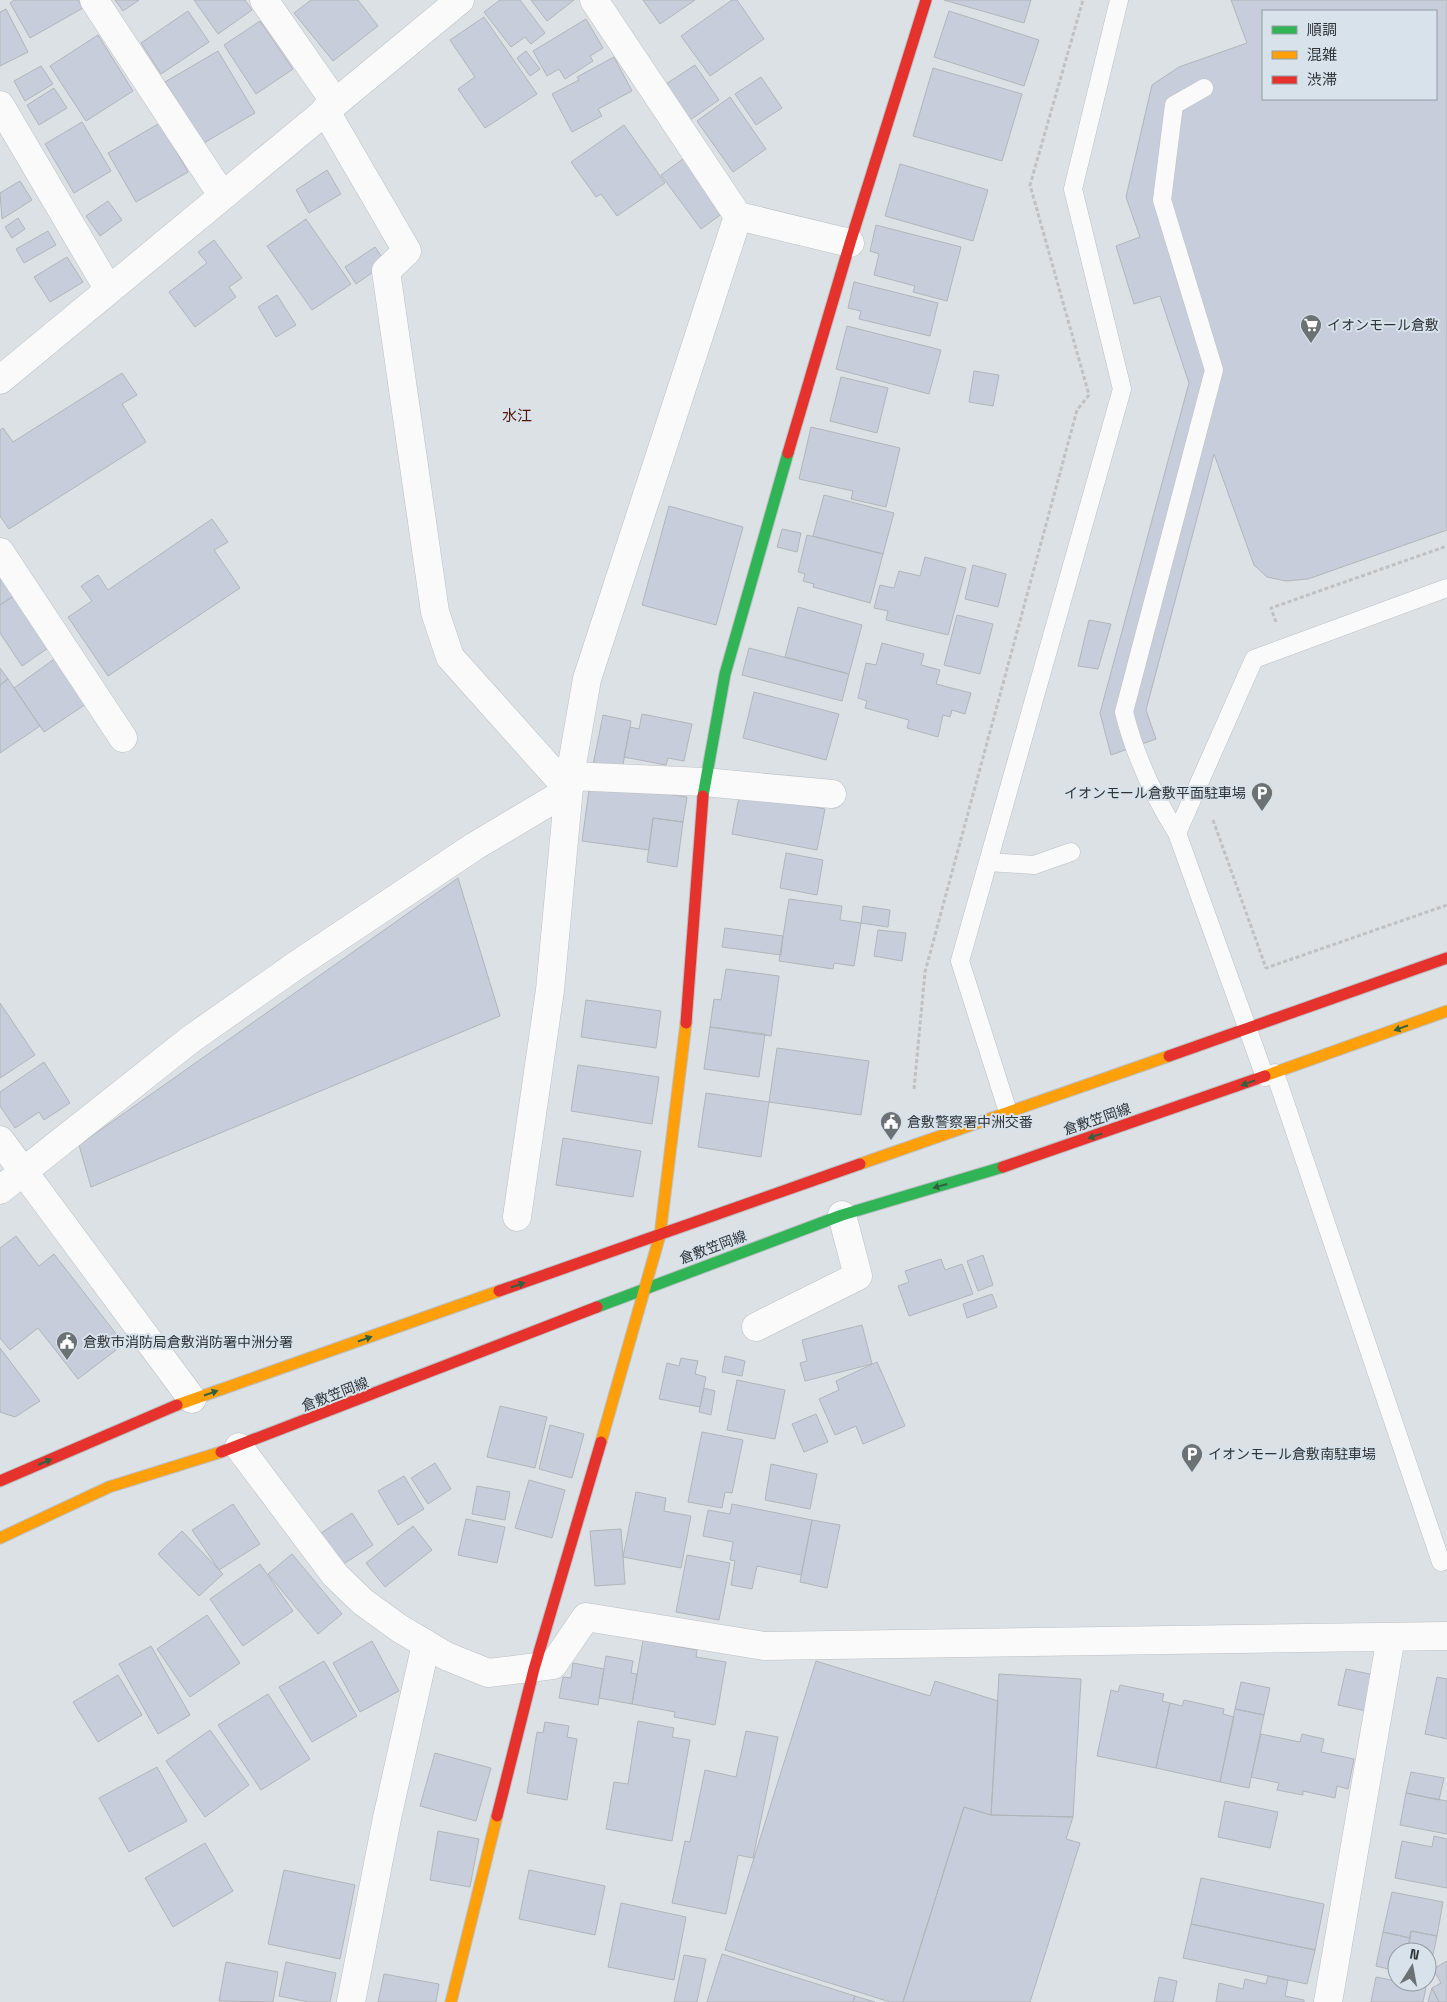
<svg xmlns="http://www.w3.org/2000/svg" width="1447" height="2002" font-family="'Space Grotesk','Noto Sans JP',sans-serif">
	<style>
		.building { fill: #c8cddb; stroke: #b2b5b9; fill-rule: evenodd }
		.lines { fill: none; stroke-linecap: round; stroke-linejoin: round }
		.lane-casing { stroke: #bbbfc3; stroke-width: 19 }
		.street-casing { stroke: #bbbfc3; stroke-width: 29 }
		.fast-casing { stroke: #bbbfc3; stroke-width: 13 }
		.slow-casing { stroke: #bbbfc3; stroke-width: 13 }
		.jam-casing { stroke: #bbbfc3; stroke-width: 13 }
		.path { stroke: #bfc1c2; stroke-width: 3; stroke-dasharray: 4 2.5; stroke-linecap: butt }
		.lane { stroke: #fafafb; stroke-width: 18 }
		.street { stroke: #fafafb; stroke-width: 28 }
		.fast { stroke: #30b455; stroke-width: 11 }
		.slow { stroke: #ff9f0a; stroke-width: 11 }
		.jam { stroke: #e5322d; stroke-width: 11 }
		.oneway { fill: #2f6142 }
		.labels { text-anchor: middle; stroke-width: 4; stroke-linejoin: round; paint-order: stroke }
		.poi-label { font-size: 14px; fill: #2f3437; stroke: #d7e2eb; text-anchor: start }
		.street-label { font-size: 14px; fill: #2f3437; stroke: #d7e2eb }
		.neighbourhood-label { font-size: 15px; fill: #581605; stroke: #d7e2eb }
	</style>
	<rect width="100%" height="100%" fill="#dce1e6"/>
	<path class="building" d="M14,0H78L83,8L30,38L10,3Z
		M115,0H139L123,11Z
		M194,0H245L252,10L218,34Z
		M311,0H358L378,26L333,61L294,13Z
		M500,0H520L545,33L531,44L525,37L511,47L484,12Z
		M531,0H574L547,21Z
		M643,0H695L660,24Z
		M732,0H737L764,39L710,76L681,36Z
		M944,0H1031L1024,23Z
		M1231,0H1447V530L1308,579L1286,581L1267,577L1254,565L1214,454L1146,710L1156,739L1111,755L1100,713L1189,383L1160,296L1134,304L1116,246L1140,237L1126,197L1152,85L1179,67L1247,43ZM1263,11H1436V99H1263Z
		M6,9L28,52L0,66V12Z
		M188,11L209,42L161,74L141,43Z
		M949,11L1039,40L1024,86L934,57Z
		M484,17L537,94L485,128L458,89L475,77L450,40Z
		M586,19L603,48L590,56L593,61L565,79L559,69L547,76L533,51Z
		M260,21L293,69L256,94L224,45Z
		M98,35L133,91L86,121L50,66Z
		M218,51L255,113L202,144L165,82Z
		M526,51L540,69L530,76L517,58Z
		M614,57L632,91L598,109L602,116L572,132L552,94L579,80L577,77Z
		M695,65L719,100L690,120L666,84Z
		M41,66L53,84L25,101L14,81Z
		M933,68L1022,94L1002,161L913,136Z
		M761,77L782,108L756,125L735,94Z
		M54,88L67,108L39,125L27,105Z
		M730,97L766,149L733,172L697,121Z
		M82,122L111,171L74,193L45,144Z
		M160,123L188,172L136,202L108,153Z
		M624,125L665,183L617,216L601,194L596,197L571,162Z
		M687,156L727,210L701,229L661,175Z
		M900,164L988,190L973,241L885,216Z
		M327,170L341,194L309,213L296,190Z
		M20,181L32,200L2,219L0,193Z
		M108,201L122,220L100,236L86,216Z
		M18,218L25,229L12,238L5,227Z
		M306,219L351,284L312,310L267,246Z
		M876,225L961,247L947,301L913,292L915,286L874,275L879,254L870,251Z
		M48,231L56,245L24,263L16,249Z
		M214,240L242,278L229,287L236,297L195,327L169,292L207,263L198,252Z
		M375,247L386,263L356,284L345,267Z
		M67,257L83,282L50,302L34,277Z
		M854,282L938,303L930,336L859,319L861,311L848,308Z
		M277,295L296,325L276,337L258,307Z
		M847,326L941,350L929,394L836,369Z
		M974,371L999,375L993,406L969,402Z
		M122,373L137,395L122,404L146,442L9,529L0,516V430L3,428L13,442Z
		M841,377L888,388L877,433L830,421Z
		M811,427L900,448L886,507L851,499L853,491L799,479Z
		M824,495L894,513L883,554L813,536Z
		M669,506L743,527L716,625L642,605Z
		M212,519L228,542L214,550L240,588L108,676L68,617L92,601L81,586L98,575L108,590Z
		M782,529L801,533L797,552L777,547Z
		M807,535L883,554L870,603L813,587L814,584L803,581L805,574L798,572Z
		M925,557L966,568L948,635L886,620L888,611L874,608L880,585L894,588L899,571L920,576Z
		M973,565L1006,574L998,607L965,599Z
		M0,573L15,595L0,605Z
		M15,595L51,646L22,666L0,633V605Z
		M798,607L862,625L849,674L785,657Z
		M957,615L993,624L980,674L944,665Z
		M1089,620L1111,624L1098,669L1078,666Z
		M882,643L924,654L921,665L940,670L936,684L971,693L965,714L952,710L950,717L943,715L938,737L907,728L909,720L865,708L867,701L858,698L866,663L876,665Z
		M749,648L849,674L842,701L742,675Z
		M57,657L89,702L44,732L14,688Z
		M0,668L8,679L0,685Z
		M8,679L40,726L0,753V685Z
		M754,692L839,714L826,760L743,738Z
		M642,714L692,724L684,761L668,758L666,765L624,757L630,727L639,729Z
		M603,715L631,721L622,770L593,765Z
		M590,783L687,797L683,822L653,818L649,850L582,841Z
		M740,792L825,809L817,850L732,834Z
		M653,818L683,822L677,867L647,862Z
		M786,853L823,860L817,895L780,888Z
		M458,878L500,1016L91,1187L79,1145Z
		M789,899L842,906L840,920L861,923L854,966L834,963L833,969L779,961Z
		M863,906L890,910L888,927L861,923Z
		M725,928L783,936L781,955L722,947Z
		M878,930L906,933L902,961L874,956Z
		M726,969L779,976L771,1036L710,1027L714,999L721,1000Z
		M586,1000L661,1011L656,1048L581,1037Z
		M0,1003L35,1055L0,1078Z
		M710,1027L765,1034L759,1077L704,1069Z
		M777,1048L869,1061L861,1115L769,1102Z
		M44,1062L70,1103L44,1120L39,1112L15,1128L0,1106V1092Z
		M578,1065L659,1077L652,1124L571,1111Z
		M706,1093L769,1102L761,1157L698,1147Z
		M563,1138L641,1151L633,1197L556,1185Z
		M16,1236L39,1266L54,1254L124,1344L78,1379L38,1328L10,1350L0,1338V1248Z
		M983,1255L993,1285L978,1291L967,1261Z
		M941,1259L945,1270L962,1264L973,1294L909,1316L898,1286L909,1282L905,1271Z
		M992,1294L997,1307L967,1318L963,1304Z
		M862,1325L872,1364L805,1381L800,1363L807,1361L802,1340Z
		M0,1348L40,1401L15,1417L0,1412Z
		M725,1356L745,1361L742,1376L722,1372Z
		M681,1358L698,1361L695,1374L706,1377L700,1407L659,1399L667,1363L679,1366Z
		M877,1362L905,1426L863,1444L856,1426L835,1435L819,1399L839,1390L836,1381Z
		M737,1380L785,1390L775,1439L727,1430Z
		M704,1388L715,1391L711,1415L699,1412Z
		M500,1406L547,1417L535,1468L487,1457Z
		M816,1414L828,1442L804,1452L792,1424Z
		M550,1425L584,1434L572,1478L539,1469Z
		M702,1432L743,1440L732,1493L725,1492L722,1508L688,1502Z
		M435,1463L451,1489L428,1504L411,1478Z
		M771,1464L817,1474L810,1509L765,1500Z
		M404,1476L424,1509L398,1525L378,1491Z
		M529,1480L565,1490L552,1538L515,1528Z
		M477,1486L510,1492L505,1520L472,1514Z
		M636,1492L666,1498L664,1511L691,1516L681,1568L623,1557Z
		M233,1504L260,1544L219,1570L192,1530Z
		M732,1504L812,1520L801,1575L757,1566L752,1589L731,1585L735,1561L730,1560L733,1542L703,1536L708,1510L730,1514Z
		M352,1513L373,1545L342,1565L321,1533Z
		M466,1519L505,1527L497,1563L458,1555Z
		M812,1520L840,1525L827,1588L800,1582Z
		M413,1526L432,1550L385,1587L366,1563Z
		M621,1529L625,1584L595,1586L590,1531Z
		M182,1531L223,1574L199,1596L158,1554Z
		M292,1554L342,1614L318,1634L268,1574Z
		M687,1555L730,1563L719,1620L676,1612Z
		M260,1564L293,1611L243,1646L210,1599Z
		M207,1615L240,1663L190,1697L157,1649Z
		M643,1640L697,1650L696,1657L726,1662L715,1725L674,1717L675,1712L632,1704Z
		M372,1641L399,1691L360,1712L333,1663Z
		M151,1646L190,1715L158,1734L119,1664Z
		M606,1656L633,1661L631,1673L637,1674L632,1704L599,1698Z
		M324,1661L357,1716L312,1742L279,1687Z
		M816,1661L930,1696L935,1681L998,1701L991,1815L964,1807L903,2002H890L725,1950Z
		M573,1663L604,1669L598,1705L559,1698L563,1677L571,1678Z
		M1346,1669L1379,1676L1371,1712L1338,1705Z
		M999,1674L1081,1679L1073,1817L991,1815Z
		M118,1675L142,1715L98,1742L73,1702Z
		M1437,1677L1447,1679V1739L1425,1734Z
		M1241,1682L1270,1688L1264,1715L1235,1709Z
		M1120,1685L1164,1694L1162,1701L1170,1703L1156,1768L1097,1756L1111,1690L1118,1692Z
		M268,1694L310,1759L261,1790L218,1725Z
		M1184,1700L1224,1709L1223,1714L1234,1717L1220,1782L1156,1768L1170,1703L1182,1706Z
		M1235,1709L1264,1715L1249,1788L1220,1782Z
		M638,1721L674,1728L672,1737L690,1740L672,1841L606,1829L614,1782L628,1784Z
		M545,1722L569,1726L567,1737L577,1739L567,1800L527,1793L537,1732L543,1733Z
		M210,1730L249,1785L205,1817L166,1761Z
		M746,1731L778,1737L753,1858L738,1855L726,1914L672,1903L685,1841L690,1842L705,1770L736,1777Z
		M1261,1734L1300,1742L1302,1734L1324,1739L1321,1752L1354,1759L1348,1789L1337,1786L1335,1798L1303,1791V1795L1277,1790L1279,1783L1251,1777Z
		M435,1753L491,1768L476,1821L420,1806Z
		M157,1767L187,1821L129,1852L99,1798Z
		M1411,1772L1444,1778L1439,1800L1406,1793Z
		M1406,1793L1447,1801V1834L1400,1825Z
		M1225,1801L1278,1812L1270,1848L1218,1837Z
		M964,1807L991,1815L1073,1817L1066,1839L1080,1843L1030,2002H903Z
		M438,1831L479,1839L470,1887L430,1880Z
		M1434,1836L1447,1839V1888L1395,1878L1402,1841L1432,1847Z
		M205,1843L233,1891L173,1927L145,1878Z
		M284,1870L355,1885L340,1959L268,1944Z
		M529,1870L605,1886L595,1935L519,1919Z
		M1201,1878L1324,1904L1315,1950L1191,1924Z
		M1392,1892L1443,1902L1437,1936L1411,1931L1410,1938L1383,1932Z
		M621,1903L686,1917L674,1980L608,1967Z
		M1191,1924L1315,1950L1307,1984L1183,1958Z
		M1411,1931L1437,1936L1426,1987L1403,1982H1427V1952H1407Z
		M1383,1932L1410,1938L1407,1952H1397V1971L1376,1966Z
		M722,1954L855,1996L853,2002H707Z
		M684,1955L706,1959L697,2002H674Z
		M1447,1961V2002H1439L1432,1988L1441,1983L1433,1969Z
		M226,1962L278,1972L273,2002L219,2001Z
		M286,1962L336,1973L330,2002H308L279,1996Z
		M384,1974L439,1984L436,2002H378Z
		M1268,1976L1288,1980L1285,1996L1304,2000V2002H1216L1219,1983L1243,1989L1245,1979L1266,1984Z
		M1159,1977L1177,1981L1173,2002H1154Z
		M1376,1977L1426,1987L1423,2002H1371Z
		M1432,1988L1439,2002H1428Z
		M855,1996L875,2002H853Z"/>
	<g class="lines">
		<g class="lane-casing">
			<path id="lane" d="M1177,833C1153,795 1135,756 1124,712L1214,370L1162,200L1174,105L1204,88
				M988,862L1034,865L1071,852
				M1275,1073L1441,1562
				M1265,1077L1177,833L1254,659L1447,588
				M1008,1112L960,961L1122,389L1073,189L1119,0"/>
		</g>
		<g class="street-casing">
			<path id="street" d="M94,0L222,195
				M264,0L335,102
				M594,0L738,216L850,243
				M0,105L109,290
				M0,380L460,0
				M0,552L123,738
				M570,776L704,782L832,794
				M0,1140L192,1399
				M0,1190L191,1039L298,964L475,846L569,790L450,657L435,612L386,271L407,251L325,110
				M517,1217L550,990L570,776L587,679L738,216
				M756,1327L858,1276L842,1215
				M239,1447L335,1575L363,1602L399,1628L446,1656L488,1673L553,1665L586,1617L764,1646L1447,1636
				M351,2002L387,1818L426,1644
				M1328,2002L1391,1637"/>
		</g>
		<g class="fast-casing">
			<path id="fast" d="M703,796L725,674L788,453
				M597,1307L842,1215L1003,1167"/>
		</g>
		<g class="slow-casing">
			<path id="slow" d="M1265,1076L1447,1011
				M860,1164L1169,1056
				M177,1405L499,1291
				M601,1442L660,1235L686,1023
				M0,1538L109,1487L221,1452
				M451,2002L497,1816"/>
		</g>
		<g class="jam-casing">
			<path id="jam" d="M788,453L850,243L926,0
				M686,1023L703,796
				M1169,1056L1447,958
				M1003,1167L1265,1076
				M499,1291L860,1164
				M221,1452L597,1307
				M0,1481L177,1405
				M497,1816L534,1669L601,1442"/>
		</g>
		<path class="path" d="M1276,622L1271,608L1447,546
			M1213,820L1266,968L1447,905
			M914,1089L925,972L1077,410L1089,395L1030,185L1083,0"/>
		<use href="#lane" class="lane"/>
		<use href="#street" class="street"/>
		<use href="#fast" class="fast"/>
		<use href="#slow" class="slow"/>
		<use href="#jam" class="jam"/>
	</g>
	<defs><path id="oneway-solid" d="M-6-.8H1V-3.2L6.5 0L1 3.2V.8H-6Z" transform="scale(1.25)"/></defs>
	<g class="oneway">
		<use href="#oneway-solid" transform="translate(1401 1028) rotate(160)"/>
		<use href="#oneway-solid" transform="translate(1248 1083) rotate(160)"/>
		<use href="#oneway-solid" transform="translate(1095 1136) rotate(161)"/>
		<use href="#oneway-solid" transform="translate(940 1186) rotate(164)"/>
		<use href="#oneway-solid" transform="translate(518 1285) rotate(-19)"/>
		<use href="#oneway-solid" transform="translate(365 1339) rotate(-19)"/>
		<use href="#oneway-solid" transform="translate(211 1393) rotate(-19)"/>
		<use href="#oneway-solid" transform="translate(45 1462) rotate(-23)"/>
	</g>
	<defs>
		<g id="supermarket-pin" transform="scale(1.125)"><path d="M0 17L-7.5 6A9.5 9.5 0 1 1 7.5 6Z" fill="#6c7174" stroke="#d7e2eb"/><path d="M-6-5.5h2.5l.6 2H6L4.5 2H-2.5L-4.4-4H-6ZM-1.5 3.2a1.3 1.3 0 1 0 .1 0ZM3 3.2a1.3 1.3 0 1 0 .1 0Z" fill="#fff"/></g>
		<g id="parking-pin" transform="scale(1.125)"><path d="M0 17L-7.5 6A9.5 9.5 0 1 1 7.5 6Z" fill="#6c7174" stroke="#d7e2eb"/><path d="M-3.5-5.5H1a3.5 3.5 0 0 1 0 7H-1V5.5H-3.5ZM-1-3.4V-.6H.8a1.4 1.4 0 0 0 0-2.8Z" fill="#fff"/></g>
		<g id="civic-pin" transform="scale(1.125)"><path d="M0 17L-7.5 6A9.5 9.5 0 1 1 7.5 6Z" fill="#6c7174" stroke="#d7e2eb"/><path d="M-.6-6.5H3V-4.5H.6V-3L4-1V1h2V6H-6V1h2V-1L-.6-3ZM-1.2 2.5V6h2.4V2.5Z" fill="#fff"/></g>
	</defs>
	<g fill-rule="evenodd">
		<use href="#supermarket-pin" x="1311" y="325"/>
		<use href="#parking-pin" x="1262" y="793"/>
		<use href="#civic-pin" x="891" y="1122"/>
		<use href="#civic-pin" x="67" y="1342"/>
		<use href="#parking-pin" x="1192" y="1454"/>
	</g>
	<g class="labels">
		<g class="poi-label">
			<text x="1327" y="330">イオンモール倉敷</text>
			<text x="1246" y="798" text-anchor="end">イオンモール倉敷平面駐車場</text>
			<text x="907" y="1127">倉敷警察署中洲交番</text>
			<text x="83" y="1347">倉敷市消防局倉敷消防署中洲分署</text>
			<text x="1208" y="1459">イオンモール倉敷南駐車場</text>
		</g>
		<g class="street-label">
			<text transform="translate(1097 1119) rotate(-19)" y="5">倉敷笠岡線</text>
			<text transform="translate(713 1247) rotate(-20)" y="5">倉敷笠岡線</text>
			<text transform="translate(335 1394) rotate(-21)" y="5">倉敷笠岡線</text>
		</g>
		<g class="neighbourhood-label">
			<text x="517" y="421">水江</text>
		</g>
	</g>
	<rect x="1262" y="10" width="175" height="90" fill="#d7e2eb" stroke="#949ca3"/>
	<rect x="1272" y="26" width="25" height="8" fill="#30b455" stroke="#949ca3"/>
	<text x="1307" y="35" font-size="15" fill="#2f3437">順調</text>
	<rect x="1272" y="51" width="25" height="8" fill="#ff9f0a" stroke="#949ca3"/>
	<text x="1307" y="60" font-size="15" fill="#2f3437">混雑</text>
	<rect x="1272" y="76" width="25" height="8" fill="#e5322d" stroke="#949ca3"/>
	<text x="1307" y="85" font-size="15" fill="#2f3437">渋滞</text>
	<g transform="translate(1412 1967) rotate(11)"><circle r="24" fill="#d7e2eb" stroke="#949ca3"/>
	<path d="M0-4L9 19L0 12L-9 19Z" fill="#6c7174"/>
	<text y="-8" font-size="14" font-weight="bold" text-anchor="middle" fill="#2f3437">N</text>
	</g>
</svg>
